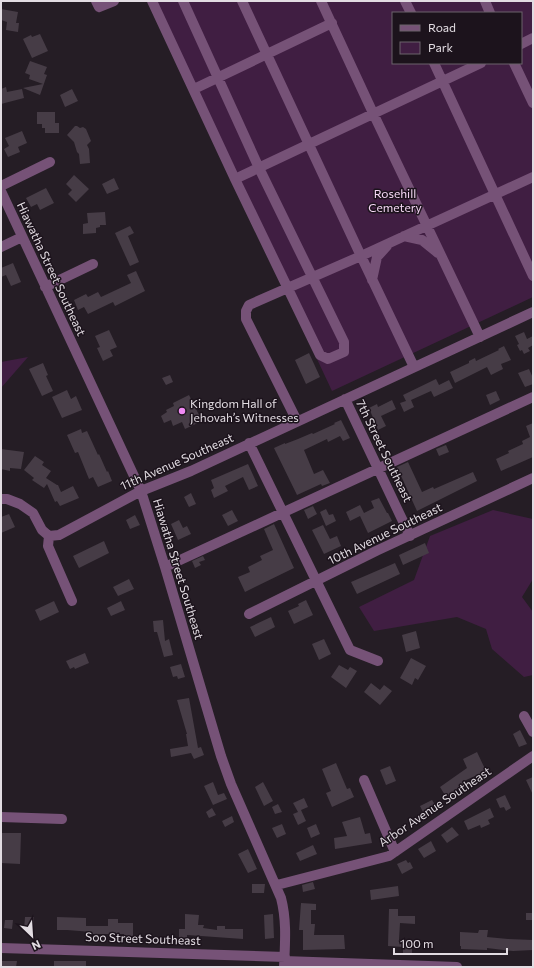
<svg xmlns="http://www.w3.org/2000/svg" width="534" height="968" font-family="Commissioner,sans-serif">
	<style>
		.green { fill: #401e42; fill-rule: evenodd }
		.building { fill: #463c46 }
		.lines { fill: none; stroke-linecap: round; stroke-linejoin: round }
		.minor { stroke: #765277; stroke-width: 10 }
		.poi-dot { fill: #f18af4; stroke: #1c131c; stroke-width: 1.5 }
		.labels { text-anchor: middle; stroke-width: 3; stroke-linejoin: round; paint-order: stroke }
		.park-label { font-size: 12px; fill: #f6d8f6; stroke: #1c131c }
		.street-label { font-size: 12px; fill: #e2dce2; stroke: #1c131c }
		.poi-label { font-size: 12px; fill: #e2dce2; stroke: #1c131c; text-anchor: start }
	</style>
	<rect width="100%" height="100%" fill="#251d25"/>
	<path class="green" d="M149,1H533V297L332,391ZM393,13H521V63H393Z
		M28,357L1,388V362Z
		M493,510L533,519V579L522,597L533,612V675L524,677L492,649L486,629L457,617L374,631L359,607L414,580L430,536Z"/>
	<path class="building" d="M1,9L18,12L16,23H19L18,32L6,30L7,22L1,20Z
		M40,34L48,51L32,58L23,39L31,35L32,37Z
		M30,61L47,67L44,74L47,75L40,95L23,88L43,84L29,79L30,75L25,73Z
		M6,87L7,92L22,89L24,98L1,104V89Z
		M72,89L78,101L65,107L60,95Z
		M37,112H55V123H59V133H45V128H42V124H37Z
		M75,126H77L80,128L83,127L86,129L91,141L87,145L89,149L90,163L80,164L79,154L77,152L74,142L67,135Z
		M22,131L27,143L18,147L20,152L8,157L4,149L9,146L5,138Z
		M74,175L89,189L76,202L68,194L72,190L66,184Z
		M114,178L119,189L107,194L102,184Z
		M46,188L54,203L40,210L37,204L31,207L26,198Z
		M105,212L106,225H100V227L96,228V233L83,234V224L88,223L87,213Z
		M130,226L134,233L128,236L139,262L130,266L115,233Z
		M13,263L21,282L11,286L6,275L1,277V268Z
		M136,271L145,291L115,306L113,302L88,314L84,307L78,310L74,300L86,294L88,297L98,292L101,297L131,283L127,275Z
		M109,330L117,347L110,350L113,356L103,361L97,348L100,347L95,336Z
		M524,332L527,339L533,336V345L528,348L530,351L524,354L522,350L520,351L517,345L519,344L515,336Z
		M504,346L511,360L501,364L503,369L491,375L487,367L455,383L450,372L469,363V361L475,358L476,361L499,350L498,349Z
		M309,353L320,377L306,384L295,360Z
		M43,363L48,375L46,376L53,391L42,396L29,369Z
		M529,369L533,378V384L525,387L518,373Z
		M170,375L173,382L166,385L162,378Z
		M436,379L439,385L449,380L453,388L434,397L431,391L411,400L414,407L404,412L400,403L406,401L403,395Z
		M67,390L71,399L76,396L82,410L62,418L52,397Z
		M496,391L500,400L490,405L486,395Z
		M189,395L202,421L185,429L182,422L173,426L171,420L164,423L161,416L167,412L166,410L174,406L173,403Z
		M392,400L396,409L381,416L386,426L378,430L369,408L377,404L378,407Z
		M341,420L350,438L343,441L340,436L328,442L327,439L304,450L314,474L323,470L330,483L322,486L321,484L297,495L274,448L285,443V444L298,439L312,433L313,434L335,424L334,423Z
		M533,423V457L501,471L496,459L509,453L508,451L523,444L522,441L530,437L526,426Z
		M81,429L82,433L87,431L98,455L99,454L107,472L108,471L112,481L98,487L93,477L89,479L78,452L75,453L67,435Z
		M446,445L449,452L439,456L436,449Z
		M1,449L24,452L21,469L10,468V471L1,469Z
		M35,456L44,462L42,465L51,471L46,478L57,485H58L61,492L73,486L79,498L60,506L57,501L55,502L47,484L44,488L32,480L34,478L24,470Z
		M408,462L422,492L433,487L434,489L473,472L477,481L417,511L397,467Z
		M248,464L258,486L249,490L243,477L225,486L228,491L214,498L211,490L214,488L211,480Z
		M191,493L196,504L189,507L184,497Z
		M379,498L387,513H388L392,521L368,533L360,516L350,521L346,512L360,505L364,513L374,508L371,501Z
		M313,506L317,514L308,519L304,510Z
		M326,509L329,515L333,514L336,521L326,526L320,512Z
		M232,510L238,521L228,526L222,515Z
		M9,514L15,527L1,533V517Z
		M135,515L140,525L130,529L126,520Z
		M179,520L183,528L187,526L191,534L178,540L171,524Z
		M274,524L294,568L245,592L238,577L250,572L248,567L262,560L260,556L273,550L264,529Z
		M323,525L330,539L337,536L341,546L324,554L312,530Z
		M104,541L109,553L79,568L73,556Z
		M425,543L429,553L403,565L399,555Z
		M203,556L205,560L199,562L201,565L195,568L192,561Z
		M395,563L400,574L357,594L351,582Z
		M129,579L134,589L118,596L113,587Z
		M306,600L313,615L294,624L288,611L299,606L298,604Z
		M54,601L59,612L40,621L35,610Z
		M121,601L125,610L111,616L107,608Z
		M271,617L275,627L255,637L250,627Z
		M163,620L165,641L169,639L173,655L164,657L157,632H154L153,621Z
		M416,631L420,648L406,652L402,635Z
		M324,639L331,654L319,660L312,644Z
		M85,653L89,663L75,669L74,667L70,669L66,661Z
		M411,658L426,666L418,680L415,678L412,685L400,678Z
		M181,664L185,677L178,679L177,676L173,677L170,667Z
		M339,665L348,670L350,667L357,671L346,688L331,677Z
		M371,683L380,690L384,685L392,691L380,705L364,692Z
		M189,698L198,748L201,747L204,755L194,759L191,753L171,757L170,749L188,746L186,734H187L177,700Z
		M520,730L527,744L519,747L513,734Z
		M477,752L486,771L464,781L468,786L448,800L440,787L467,768L463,759Z
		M336,763L347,789L350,788L354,797L332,807L326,793L331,791L322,769Z
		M390,766L396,781L386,785L380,770Z
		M533,777V795L526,780Z
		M213,782L218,795L224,793L227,799L213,805L204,786Z
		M263,782L273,801L264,806L255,787Z
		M505,795L511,808L506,811L504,807L500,808L496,799Z
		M304,798L308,807L301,810L306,821L298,825L293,814L298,812L293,803Z
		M432,800L437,808L427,813L426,810L423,812L420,806Z
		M278,804L282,812L275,814L272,807Z
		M212,808L216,815L209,818L206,812Z
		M490,808L494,817L488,820L490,824L481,828L480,825L468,830L464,821Z
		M232,816L234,822L225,827L222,821Z
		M360,817L365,834L370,833L372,843L335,849L334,838L347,836L342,822Z
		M282,824L286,834L277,838L272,828Z
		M316,824L320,834L311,838L307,828Z
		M452,827L459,835L447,843L441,835Z
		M1,833H21L20,864L1,863Z
		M431,841L436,851L424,858L418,849Z
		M313,845L317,854L300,861L296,853Z
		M248,849L257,869L248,873L238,854Z
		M406,860L408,863L410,862L413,868L402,874L397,864Z
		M313,882L315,889L303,892L302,885Z
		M252,884H265L264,893H252Z
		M398,886L399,896L371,900L370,890Z
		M301,903L316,904V910H311V924H315L314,935H344L345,949L303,950V930H299Z
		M389,909H398V916H415V924L400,923L399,940H412V955H403V947L388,946Z
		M526,913H533V920H526Z
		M185,914L199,915L198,925H204L203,928L217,930V926H225V929H243V939L187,935V940H179V929H185Z
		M273,914L274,938L265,939L264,915Z
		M25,917H34V930H24Z
		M57,917L86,918V926H108V919H118V923H133V936H124V934H92V932L67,930H57Z
		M5,920H13L12,929L4,928Z
		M479,930H488L487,937L508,939L533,940V950L513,951L487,948V950L461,949V946H460V932L478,933Z
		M2,961H17L16,967H2Z
		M54,961H86V967H54Z"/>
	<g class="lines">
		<path class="minor" d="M96,1L99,7L114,1
			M152,1L235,179L320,355L328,359L344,352V342L259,168L183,1
			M242,1L361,256L414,367
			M321,1L373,113L480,337
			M405,1L411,13
			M485,1L490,13
			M521,44L533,38
			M434,63L533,276
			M514,63L533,103
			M194,89L332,23
			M235,179L481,63
			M1,186L50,162
			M1,191L141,491L165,567L221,756L231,784L281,898C287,921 285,944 284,967
			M404,236L422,240L438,253
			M1,247L22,237
			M372,280L377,257L387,246
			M45,287L93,264
			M345,399L410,536
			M297,421L246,319V311L249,305L361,256L533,177
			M249,443L350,650L378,661
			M1,499H7L20,504L33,513L42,530L49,536
			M49,536L59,535L141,491L191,471L533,312
			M49,536L48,546L72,601
			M165,567L533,397
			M249,614L376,551L533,478
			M524,716L533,732
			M364,780L395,852
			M1,817L62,819
			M277,885L389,856L533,756
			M1,948L285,957
			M284,961L457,967"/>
	</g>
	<circle class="poi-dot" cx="182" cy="411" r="4"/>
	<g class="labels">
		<g class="park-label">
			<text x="395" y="198">Rosehill<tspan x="395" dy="14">Cemetery</tspan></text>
		</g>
		<g class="street-label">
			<text transform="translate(51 269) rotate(65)" y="4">Hiawatha Street Southeast</text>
			<text transform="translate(384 451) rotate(64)" y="4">7th Street Southeast</text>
			<text transform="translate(177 462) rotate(-24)" y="4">11th Avenue Southeast</text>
			<text transform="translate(385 534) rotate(-26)" y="4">10th Avenue Southeast</text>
			<text transform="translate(178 569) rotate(73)" y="4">Hiawatha Street Southeast</text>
			<text transform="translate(435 807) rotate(-34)" y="4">Arbor Avenue Southeast</text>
			<text transform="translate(143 939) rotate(2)" y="4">Soo Street Southeast</text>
		</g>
		<g class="poi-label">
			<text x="190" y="408">Kingdom Hall of<tspan x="190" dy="14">Jehovah’s Witnesses</tspan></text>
		</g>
	</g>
	<rect width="534" height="968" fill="none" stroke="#e2dce2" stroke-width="4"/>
	<rect x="392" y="12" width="130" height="52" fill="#1c131c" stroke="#6b636b"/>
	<rect x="400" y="25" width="20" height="6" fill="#765277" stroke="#6b636b"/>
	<text x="428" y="32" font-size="12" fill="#e2dce2">Road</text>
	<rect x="400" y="42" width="20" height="12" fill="#401e42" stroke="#6b636b"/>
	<text x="428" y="52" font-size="12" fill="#e2dce2">Park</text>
	<g transform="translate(32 936) rotate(155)" stroke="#1c131c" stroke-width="3" paint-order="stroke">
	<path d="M0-3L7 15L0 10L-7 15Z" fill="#e2dce2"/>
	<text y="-6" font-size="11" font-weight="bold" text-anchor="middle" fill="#e2dce2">N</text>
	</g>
	<path d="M394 948v6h113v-6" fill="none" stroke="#e2dce2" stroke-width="2"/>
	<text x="400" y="948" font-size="12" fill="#e2dce2" stroke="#1c131c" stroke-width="3" paint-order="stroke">100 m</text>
</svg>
